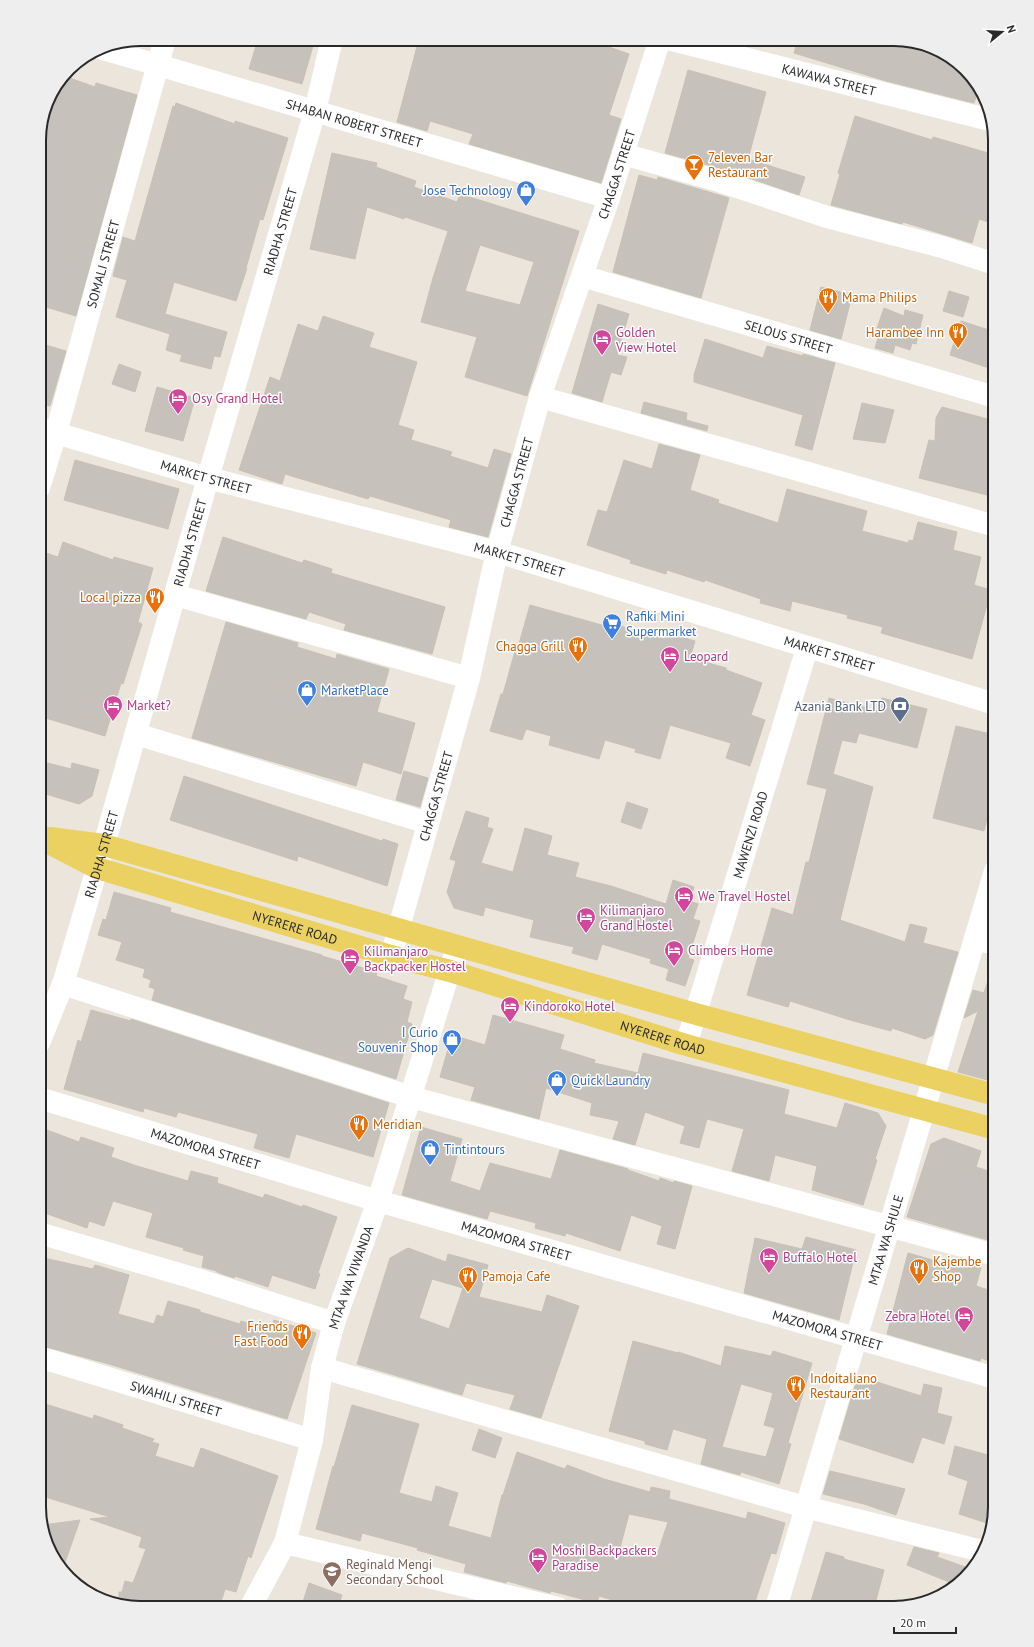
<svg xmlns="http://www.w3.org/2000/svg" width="1034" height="1647" font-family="'PT Sans',sans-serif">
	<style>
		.building { fill: #c6c2bb; stroke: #c6c1b5; fill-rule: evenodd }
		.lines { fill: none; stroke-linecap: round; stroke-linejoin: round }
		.minor { stroke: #fff; stroke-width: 22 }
		.major { stroke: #ead161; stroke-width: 22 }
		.labels { text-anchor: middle; stroke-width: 3; stroke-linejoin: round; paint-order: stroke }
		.street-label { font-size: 13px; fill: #292929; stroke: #fff }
		.food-label { font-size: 13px; fill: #c56008; stroke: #fff; text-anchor: start }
		.shop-label { font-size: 13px; fill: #366cbe; stroke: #fff; text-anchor: start }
		.hotel-label { font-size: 13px; fill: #b23c85; stroke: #fff; text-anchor: start }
		.service-label { font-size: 13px; fill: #4e5e75; stroke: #fff; text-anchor: end }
		.education-label { font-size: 13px; fill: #785e54; stroke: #fff; text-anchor: start }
		.rim { fill: none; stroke: #292929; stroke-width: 2 }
	</style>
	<rect width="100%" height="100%" fill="#ebe5dc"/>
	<path class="building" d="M258,39H315L302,84L249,69Z
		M419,39H586L629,54L609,115L621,119L601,183L469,144L473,134L430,121L427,131L397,122Z
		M798,39H901L950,56L979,88L974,103L886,81L794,53Z
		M688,70L766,92L748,159L805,177L799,195L723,169L665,153Z
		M64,76L95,87L96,83L137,95L76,316L39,305V134L47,101Z
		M176,103L235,124V121L288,138L263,220L260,219L246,268H247L236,301L174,282L165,314L227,332L220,357L214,356L211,369L180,361L182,355L166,350L170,334L116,317L127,280L113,276L123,237L135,241L173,106L175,107Z
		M855,116L932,140L933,137L995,155V224L979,219L972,243L903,222L902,224L831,205L840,174L838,173Z
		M332,153L377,163L376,167L416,181L414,187L457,202L460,194L579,231L527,396L465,377L477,337L421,322L433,278L448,231L405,217L404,219L367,207L355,259L310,249ZM480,245L534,262L520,305L465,291Z
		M639,175L657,180L658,177L729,198L701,298L613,272Z
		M821,287L852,295L841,339L810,330Z
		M949,291L969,297L963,317L943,311Z
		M598,304L629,314L617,355L627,357L621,375L611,372L602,402L572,393Z
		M884,308L904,316L905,310L923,315L916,344L912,343L910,350L895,345L893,353L875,348L878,338L874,337Z
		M323,316L374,333L369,347L417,362L398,425L414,430L411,440L452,452L450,456L488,468L494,449L511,454L488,537L449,527L451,520L370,496L368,499L285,474L282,484L239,470L270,377L280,381L298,324L318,331Z
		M961,321L995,332V370L950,355Z
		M705,339L763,358L767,346L803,356V354L835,363L812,450L795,445L803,415L694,382V375Z
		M39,343L66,351L50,406L39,403Z
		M119,364L141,372L135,392L112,384Z
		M157,387L195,398L183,441L145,431Z
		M644,402L687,413L686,420L708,426L707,431L641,413Z
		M862,403L894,410L885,443L853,439Z
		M942,407L995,421V497L919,478L929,440L935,441L936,418Z
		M659,444L700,455L690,490L719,500L718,503L778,523L787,489L867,511L862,531L908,543L909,540L913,541L918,522L957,532L953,550L981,557L974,585L991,590L972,659L881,633L883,627L847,618L848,615L792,601L790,611L760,603L761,599L705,580L704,582L667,570L666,574L630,563L631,560L587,545L598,510L607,512L624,460L652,469Z
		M75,460L179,489L168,529L64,500Z
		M223,537L302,563L304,560L332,569L331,573L445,607L432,654L344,630L346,624L309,612L306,619L206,591Z
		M63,542L113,560L114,557L153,568L138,622L142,624L123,684L121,683L105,736L39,716V572L46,553L58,557Z
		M530,605L609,627L610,623L665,639L666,633L695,641L690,658L726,668V670L762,683L751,715L765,720L750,766L726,758L731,743L670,725L660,759L635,752L636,749L605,740L599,759L549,745L551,736L526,729L522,740L490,731L501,694H503L515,651H517Z
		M226,622L298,643L297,647L336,659L337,654L389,669L377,712L415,723L401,774L363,762L356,786L192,738Z
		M829,698L878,711L882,698L927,709L917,748L859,733L856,743L842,740L833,774L873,787L840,920L905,942L910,924L927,928L923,943L958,952L933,1035L925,1039L892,1028L891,1031L850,1020L790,1001L788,1007L747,995L772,908L793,915L806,862H809L827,789L807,784Z
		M956,726L995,735V786L984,831L933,818Z
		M44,762L71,769L72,763L99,770L92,796L79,804L39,792V780Z
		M404,771L428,778L420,807L396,800Z
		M184,776L382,841L383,839L398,844L387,886L298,856L297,861L170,820Z
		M627,802L648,809L641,829L621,822Z
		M466,811L489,818L487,827L493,829L481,863L513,872L525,828L552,836L547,855L579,863L575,877L611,886L666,904L673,880L694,887L690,901L698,904L693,919L700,921L688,958L694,960L685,986L666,980L669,969L650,963L651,959L602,944L597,960L572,953L574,947L530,937L534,920L485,907L483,916L454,908L447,892L456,861L450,859Z
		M114,892L171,908L170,912L322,955V956L377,972L376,976L407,986L403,999L412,1002L407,1022L412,1024L396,1079L152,1000L155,989L149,987L151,980L143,977L145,969L116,960L122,942L98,935L103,919L106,920Z
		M992,968L995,969V1082L958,1072L978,1011L964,1018L973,990L984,993Z
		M91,1010L131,1021V1019L389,1103L373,1157L296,1134L289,1158L254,1148L258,1134L178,1112L176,1117L144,1108L143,1112L64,1089L78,1040L81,1042Z
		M493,1015L564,1035L560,1049L595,1060L594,1063L638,1073L643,1053L789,1090L784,1114L837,1128L845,1103L878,1113L886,1126L875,1159L877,1160L863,1205L812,1190L817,1166L775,1155L769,1181L732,1171L744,1129L707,1119L699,1148L680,1143L685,1126L645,1112L635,1145L613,1139L619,1121L590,1115L592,1103L546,1088L539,1119L471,1100L475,1087L440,1077L452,1035L485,1045Z
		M39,1127L79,1142L81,1137L114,1148L111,1157L137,1166L188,1181L191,1171L218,1178L217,1183L263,1198L265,1194L302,1207L303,1205L337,1217L318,1273L320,1274L315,1289L272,1275L268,1287L235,1276L234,1278L217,1272V1271L202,1267L204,1256L183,1250L184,1248L146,1237L153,1213L113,1201L104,1226L89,1221L87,1228L39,1211Z
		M421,1127L462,1139L450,1181L480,1191L490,1163L551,1179L560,1150L628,1169V1170L659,1181L660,1178L674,1183V1181L692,1186L675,1249L657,1244L662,1226L631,1215L620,1251L566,1233L565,1236L535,1228L536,1223L490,1211L487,1219L402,1195Z
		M944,1138L981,1151L976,1167L995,1173V1242L907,1217L931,1144Z
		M806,1237L856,1250L839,1320L744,1293L755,1238L802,1249Z
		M408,1248L446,1262L448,1254L488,1265L479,1297L542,1312L547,1295L579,1306L541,1418L510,1409L515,1395L466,1383L462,1395L357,1364L390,1258ZM432,1279L463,1288L449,1329L419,1318Z
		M908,1253L957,1267L960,1258L982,1264L976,1286L995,1292V1363L981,1358L980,1361L887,1334Z
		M44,1258L93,1269L95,1265L129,1275L118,1314L154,1324L157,1315L163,1317L168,1301L200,1310V1312L240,1324L241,1321L271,1330L274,1320L316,1333L287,1419L109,1364L39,1345V1263L43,1265Z
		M633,1341L678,1353V1352L721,1366L725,1346L771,1356L773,1351L812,1363L788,1443L791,1444L779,1484L741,1472L740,1475L701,1464L707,1439L673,1429L667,1450L645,1444V1441L609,1431ZM741,1384L773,1393L764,1425L775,1428L766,1457L722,1447Z
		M858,1376L921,1396L924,1384L942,1388L937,1413L952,1417L944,1444L922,1437L913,1463L839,1439Z
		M39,1402L93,1419L94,1415L123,1425L122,1428L154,1439L152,1442L159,1444L155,1456L194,1468L201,1448L278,1476L251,1558L248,1556L236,1592L225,1589L219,1608H134L119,1603V1592H122L125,1581L133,1583L146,1549L139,1547L142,1537L90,1519L110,1517L39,1495Z
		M352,1405L419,1424L399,1493L432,1502L436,1486L458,1493L448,1526L491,1538L502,1495H503L517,1452L565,1469L567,1465L604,1479L650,1492L651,1487L670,1491L669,1499L746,1519L748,1512L785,1523L776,1554L771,1553L753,1608H640L599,1596L597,1603L551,1591L550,1593L507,1581L506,1583L464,1572L466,1564L417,1550L418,1548L362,1533L360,1541L316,1529L333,1466L334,1467ZM629,1514L668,1522L656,1558L620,1548Z
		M479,1429L502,1438L495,1458L472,1450Z
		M955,1446L995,1457V1507L990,1524L959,1514L968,1481L948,1474Z
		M830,1471L905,1489L896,1515L864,1504L823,1494Z
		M80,1520L63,1568L50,1552L43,1525Z
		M914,1547L939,1553L937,1557L971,1569L954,1584L907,1565Z
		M826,1552L844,1557V1559L884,1570L874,1608H809Z
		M309,1583L342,1595L338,1608H301Z"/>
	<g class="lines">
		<g class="minor">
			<path id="s1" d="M668,39L990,120"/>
			<path id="s2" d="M99,48L158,65L609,198"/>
			<path d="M623,154L719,181L827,217L942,247L995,264"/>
			<path id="s3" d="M582,276L995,397"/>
			<path d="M540,397L995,526"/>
			<path id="s4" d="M39,428L208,478L497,552L995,704"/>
			<path id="s5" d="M39,488L56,433L165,39"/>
			<path d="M175,595L469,678"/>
			<path d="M136,734L428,823"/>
			<path d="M975,939L995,944"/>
			<path id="s6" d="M391,956L469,678L497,552L540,397L609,198L660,39"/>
			<path d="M63,984L411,1097L995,1255"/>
			<path id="s7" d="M39,1043L63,984L104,845L208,478L315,111L332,39"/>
			<path id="s8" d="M686,1045L807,648"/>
			<path id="s9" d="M39,1098L378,1201L995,1378"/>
			<path d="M39,1233L190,1277L334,1323"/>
			<path id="s10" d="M39,1357L312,1440"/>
			<path d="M322,1368L805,1507L982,1551"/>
			<path d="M285,1543L558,1608"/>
			<path id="s11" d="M250,1608L285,1543L312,1440L322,1368L334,1323L378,1201L457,947"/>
			<path id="s12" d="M776,1608L995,871"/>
		</g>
		<g class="major">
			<path id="s13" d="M39,838L97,868L391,956L450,971L686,1045L995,1129"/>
			<path d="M50,838L104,845L696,1014L995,1095"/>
		</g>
	</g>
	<defs>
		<g id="bar-pin" transform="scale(1)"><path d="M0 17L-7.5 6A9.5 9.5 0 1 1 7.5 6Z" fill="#e8710a" stroke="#fff"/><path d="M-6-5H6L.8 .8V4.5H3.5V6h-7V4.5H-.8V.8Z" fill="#fff"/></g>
		<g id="shop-pin" transform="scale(1)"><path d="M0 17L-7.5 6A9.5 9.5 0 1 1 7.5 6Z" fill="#3f7fe0" stroke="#fff"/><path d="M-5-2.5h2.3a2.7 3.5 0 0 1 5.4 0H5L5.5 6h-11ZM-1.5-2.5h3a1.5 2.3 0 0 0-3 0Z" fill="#fff"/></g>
		<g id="restaurant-pin" transform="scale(1)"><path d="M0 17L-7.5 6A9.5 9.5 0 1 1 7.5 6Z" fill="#e8710a" stroke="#fff"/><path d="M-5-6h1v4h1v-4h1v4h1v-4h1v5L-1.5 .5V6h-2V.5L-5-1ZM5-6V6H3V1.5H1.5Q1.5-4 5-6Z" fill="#fff"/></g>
		<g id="hotel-pin" transform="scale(1)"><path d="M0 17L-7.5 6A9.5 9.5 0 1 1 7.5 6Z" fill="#d1479c" stroke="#fff"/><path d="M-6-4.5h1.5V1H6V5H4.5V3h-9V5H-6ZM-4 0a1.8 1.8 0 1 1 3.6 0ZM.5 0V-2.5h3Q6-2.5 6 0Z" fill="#fff"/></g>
		<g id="supermarket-pin" transform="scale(1)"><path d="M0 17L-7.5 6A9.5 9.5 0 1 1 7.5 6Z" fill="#3f7fe0" stroke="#fff"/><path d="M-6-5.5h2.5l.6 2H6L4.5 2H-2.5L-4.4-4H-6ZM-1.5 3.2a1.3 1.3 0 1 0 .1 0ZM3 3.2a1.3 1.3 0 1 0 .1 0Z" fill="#fff"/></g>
		<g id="bank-pin" transform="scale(1)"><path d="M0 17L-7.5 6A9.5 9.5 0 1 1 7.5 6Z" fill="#5c6f8a" stroke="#fff"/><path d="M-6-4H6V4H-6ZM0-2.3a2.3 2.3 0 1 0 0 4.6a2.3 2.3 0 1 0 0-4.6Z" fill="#fff"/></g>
		<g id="school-pin" transform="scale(1)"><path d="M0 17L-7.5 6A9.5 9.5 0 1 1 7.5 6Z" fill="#8d6e63" stroke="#fff"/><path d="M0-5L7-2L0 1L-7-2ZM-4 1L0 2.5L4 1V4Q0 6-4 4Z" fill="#fff"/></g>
	</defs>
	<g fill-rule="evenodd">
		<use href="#bar-pin" x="694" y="164"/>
		<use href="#shop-pin" x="526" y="190"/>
		<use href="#restaurant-pin" x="828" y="297"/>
		<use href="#restaurant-pin" x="958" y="332"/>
		<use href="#hotel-pin" x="602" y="339"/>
		<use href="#hotel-pin" x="178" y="398"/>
		<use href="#restaurant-pin" x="155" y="597"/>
		<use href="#supermarket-pin" x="612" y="623"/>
		<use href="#restaurant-pin" x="578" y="646"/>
		<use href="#hotel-pin" x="670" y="656"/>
		<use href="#shop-pin" x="307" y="690"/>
		<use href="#hotel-pin" x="113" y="705"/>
		<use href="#bank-pin" x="900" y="706"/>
		<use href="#hotel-pin" x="684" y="896"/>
		<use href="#hotel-pin" x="586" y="917"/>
		<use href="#hotel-pin" x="674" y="950"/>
		<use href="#hotel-pin" x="350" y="958"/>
		<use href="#hotel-pin" x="510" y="1006"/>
		<use href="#shop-pin" x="452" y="1039"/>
		<use href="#shop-pin" x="557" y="1080"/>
		<use href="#restaurant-pin" x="359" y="1124"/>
		<use href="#shop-pin" x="430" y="1149"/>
		<use href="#hotel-pin" x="769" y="1257"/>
		<use href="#restaurant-pin" x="919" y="1268"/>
		<use href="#restaurant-pin" x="468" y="1276"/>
		<use href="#hotel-pin" x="964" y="1316"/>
		<use href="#restaurant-pin" x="302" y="1333"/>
		<use href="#restaurant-pin" x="796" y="1385"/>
		<use href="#hotel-pin" x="538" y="1557"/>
		<use href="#school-pin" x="332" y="1571"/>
	</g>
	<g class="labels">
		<g class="street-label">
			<text dy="5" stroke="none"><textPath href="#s1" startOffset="166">KAWAWA STREET</textPath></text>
			<text dy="5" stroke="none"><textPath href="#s2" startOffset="266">SHABAN ROBERT STREET</textPath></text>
			<text dy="5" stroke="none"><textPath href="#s6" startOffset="814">CHAGGA STREET</textPath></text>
			<text dy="5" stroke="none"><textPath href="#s7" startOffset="847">RIADHA STREET</textPath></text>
			<text dy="5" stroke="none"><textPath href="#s5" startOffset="233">SOMALI STREET</textPath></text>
			<text dy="5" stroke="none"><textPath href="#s3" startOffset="215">SELOUS STREET</textPath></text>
			<text dy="5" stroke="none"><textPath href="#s4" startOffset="174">MARKET STREET</textPath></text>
			<text dy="5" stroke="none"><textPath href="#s6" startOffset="490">CHAGGA STREET</textPath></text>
			<text dy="5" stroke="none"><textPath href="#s7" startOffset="523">RIADHA STREET</textPath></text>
			<text dy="5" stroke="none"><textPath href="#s4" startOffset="498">MARKET STREET</textPath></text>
			<text dy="5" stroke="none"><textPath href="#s4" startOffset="822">MARKET STREET</textPath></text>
			<text dy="5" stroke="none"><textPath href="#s6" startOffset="166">CHAGGA STREET</textPath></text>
			<text dy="5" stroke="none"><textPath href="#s8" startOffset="220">MAWENZI ROAD</textPath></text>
			<text dy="5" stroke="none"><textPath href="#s7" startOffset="199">RIADHA STREET</textPath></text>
			<text dy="5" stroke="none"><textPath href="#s13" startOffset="272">NYERERE ROAD</textPath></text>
			<text dy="5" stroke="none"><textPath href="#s13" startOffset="656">NYERERE ROAD</textPath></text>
			<text dy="5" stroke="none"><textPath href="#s9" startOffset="174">MAZOMORA STREET</textPath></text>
			<text dy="5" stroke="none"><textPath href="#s9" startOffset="498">MAZOMORA STREET</textPath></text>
			<text dy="5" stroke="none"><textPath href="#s12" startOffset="384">MTAA WA SHULE</textPath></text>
			<text dy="5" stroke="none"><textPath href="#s11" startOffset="348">MTAA WA VIWANDA</textPath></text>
			<text dy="5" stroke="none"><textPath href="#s9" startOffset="822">MAZOMORA STREET</textPath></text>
			<text dy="5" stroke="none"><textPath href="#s10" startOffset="143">SWAHILI STREET</textPath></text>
		</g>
		<g class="food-label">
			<text x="708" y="162">7eleven Bar<tspan x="708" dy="15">Restaurant</tspan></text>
			<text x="842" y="302">Mama Philips</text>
			<text x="944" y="337" text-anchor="end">Harambee Inn</text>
			<text x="141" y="602" text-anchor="end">Local pizza</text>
			<text x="564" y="651" text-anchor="end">Chagga Grill</text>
			<text x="373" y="1129">Meridian</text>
			<text x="933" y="1266">Kajembe<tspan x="933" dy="15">Shop</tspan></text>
			<text x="482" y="1281">Pamoja Cafe</text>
			<text x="288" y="1331" text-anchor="end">Friends<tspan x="288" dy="15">Fast Food</tspan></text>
			<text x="810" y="1383">Indoitaliano<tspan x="810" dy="15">Restaurant</tspan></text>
		</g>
		<g class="shop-label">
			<text x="512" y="195" text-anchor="end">Jose Technology</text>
			<text x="626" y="621">Rafiki Mini<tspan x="626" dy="15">Supermarket</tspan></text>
			<text x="321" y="695">MarketPlace</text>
			<text x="438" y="1037" text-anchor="end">I Curio<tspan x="438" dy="15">Souvenir Shop</tspan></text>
			<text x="571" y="1085">Quick Laundry</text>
			<text x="444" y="1154">Tintintours</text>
		</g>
		<g class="hotel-label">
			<text x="616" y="337">Golden<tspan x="616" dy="15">View Hotel</tspan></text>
			<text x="192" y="403">Osy Grand Hotel</text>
			<text x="684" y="661">Leopard</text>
			<text x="127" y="710">Market?</text>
			<text x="698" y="901">We Travel Hostel</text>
			<text x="600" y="915">Kilimanjaro<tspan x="600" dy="15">Grand Hostel</tspan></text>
			<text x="688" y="955">Climbers Home</text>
			<text x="364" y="956">Kilimanjaro<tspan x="364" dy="15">Backpacker Hostel</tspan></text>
			<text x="524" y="1011">Kindoroko Hotel</text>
			<text x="783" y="1262">Buffalo Hotel</text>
			<text x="950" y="1321" text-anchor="end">Zebra Hotel</text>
			<text x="552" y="1555">Moshi Backpackers<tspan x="552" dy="15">Paradise</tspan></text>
		</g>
		<g class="service-label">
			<text x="886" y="711">Azania Bank LTD</text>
		</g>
		<g class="education-label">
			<text x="346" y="1569">Reginald Mengi<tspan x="346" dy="15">Secondary School</tspan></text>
		</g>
	</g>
	<path d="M0 0H1034V1647H0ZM140 46H894A94 94 0 0 1 988 140V1507A94 94 0 0 1 894 1601H140A94 94 0 0 1 46 1507V140A94 94 0 0 1 140 46Z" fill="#eee" fill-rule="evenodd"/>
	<path class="rim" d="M140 46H894A94 94 0 0 1 988 140V1507A94 94 0 0 1 894 1601H140A94 94 0 0 1 46 1507V140A94 94 0 0 1 140 46Z"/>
	<g transform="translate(1002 32) rotate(72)" stroke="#ffffff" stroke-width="3" paint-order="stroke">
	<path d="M0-3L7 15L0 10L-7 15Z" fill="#292929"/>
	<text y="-6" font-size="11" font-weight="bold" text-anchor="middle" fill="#292929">N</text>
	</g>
	<path d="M894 1627v6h62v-6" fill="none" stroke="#292929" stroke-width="2"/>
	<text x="900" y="1627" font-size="12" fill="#292929" stroke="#ffffff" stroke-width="3" paint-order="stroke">20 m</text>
</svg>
